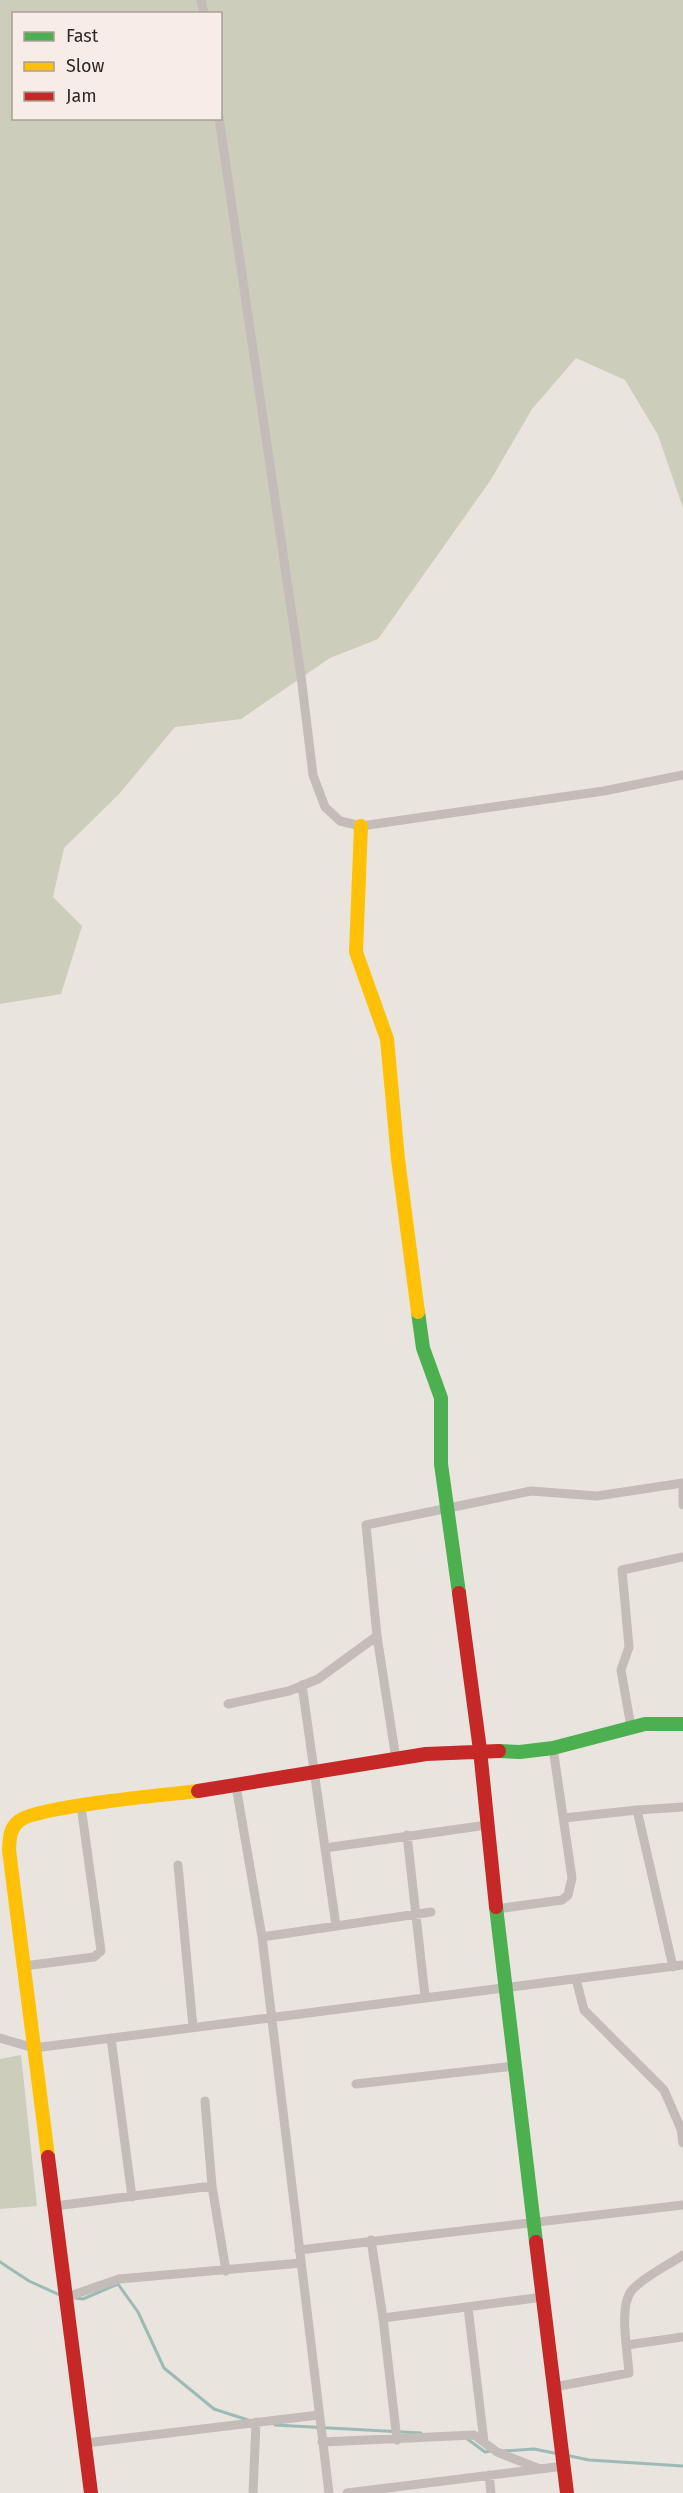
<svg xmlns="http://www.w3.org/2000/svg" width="683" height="2493" font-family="'Fira Sans',sans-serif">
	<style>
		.green { fill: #cccdba; fill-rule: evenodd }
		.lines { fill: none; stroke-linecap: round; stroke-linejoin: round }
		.stream { stroke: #9dbab6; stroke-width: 3 }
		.street { stroke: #c3bcb8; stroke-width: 9 }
		.fast { stroke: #4caf50; stroke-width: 14 }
		.slow { stroke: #ffc107; stroke-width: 14 }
		.jam { stroke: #c62828; stroke-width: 14 }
	</style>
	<rect width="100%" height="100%" fill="#eae4de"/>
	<path class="green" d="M0,0H683V508L658,435L625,380L576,358L532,409L490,481L378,639L330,658L241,719L175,727L119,794L64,848L53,897L82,926L61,994L0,1004ZM14,14H220V118H14Z
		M21,2055L37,2206L0,2209V2059Z"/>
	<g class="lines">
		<path class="stream" d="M0,2262L29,2281L62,2296
			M75,2298L83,2299L118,2284L138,2312L164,2368L214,2409L248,2420
			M275,2425L421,2433
			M466,2438L485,2452L491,2451
			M503,2451L534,2449L559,2454
			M565,2455L589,2460L683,2466"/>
		<path class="street" d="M201,0L204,14
			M219,118L301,676L313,775L325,807L340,821L361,826L604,791L683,775
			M683,1490V1505
			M377,1636L396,1759
			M302,1685L336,1926
			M228,1704L289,1691L318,1679L377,1636L366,1525L531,1491L597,1496L683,1483
			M631,1727L621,1670L629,1647L622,1570L683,1557
			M236,1786L262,1937L329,2493
			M637,1810L683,1807
			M564,1818L637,1810L673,1967
			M407,1835L425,1996
			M325,1848L487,1825
			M178,1865L193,2027
			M496,1909L562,1900L568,1895L572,1878L553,1748
			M262,1937L431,1912
			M24,1966L94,1957L101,1951L81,1806
			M576,1979L584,2010L664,2090L681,2129L683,2143
			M0,2038L34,2048L683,1965
			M111,2038L132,2197
			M356,2084L515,2066
			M205,2101L212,2186L226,2271
			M55,2206L212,2186
			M371,2240L383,2318L397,2440
			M299,2250L683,2205
			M67,2297L119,2279L301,2263
			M468,2307L484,2442
			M383,2318L543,2297
			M627,2345L683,2337
			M554,2387L629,2373C628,2353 618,2306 632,2290C645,2276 667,2266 683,2255
			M322,2442L474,2435L497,2452L540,2469
			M86,2443L319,2415
			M489,2475L491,2493
			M253,2493L256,2422
			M347,2493L564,2466"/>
		<path class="fast" d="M418,1312L423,1348L441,1398V1464L459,1593
			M499,1751L520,1752L553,1748L645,1724H683
			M496,1907L536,2242"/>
		<path class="slow" d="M361,826L356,952L387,1039L398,1159L418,1312
			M48,2157L9,1850C10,1838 9,1829 19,1821C37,1806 167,1795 198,1791"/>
		<path class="jam" d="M459,1593L480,1750L496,1907
			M198,1791L426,1754L499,1751
			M48,2157L91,2493
			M536,2242L567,2493"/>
	</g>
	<rect x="12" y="12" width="210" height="108" fill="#f7ede6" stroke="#a89f9a" stroke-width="1.5"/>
	<rect x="24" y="32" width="30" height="9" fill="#4caf50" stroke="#a89f9a" stroke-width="1.5"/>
	<text x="66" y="42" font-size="18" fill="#322927">Fast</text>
	<rect x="24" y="62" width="30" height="9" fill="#ffc107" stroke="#a89f9a" stroke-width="1.5"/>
	<text x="66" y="72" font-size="18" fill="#322927">Slow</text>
	<rect x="24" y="92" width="30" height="9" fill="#c62828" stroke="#a89f9a" stroke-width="1.5"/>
	<text x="66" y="102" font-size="18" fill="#322927">Jam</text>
</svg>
